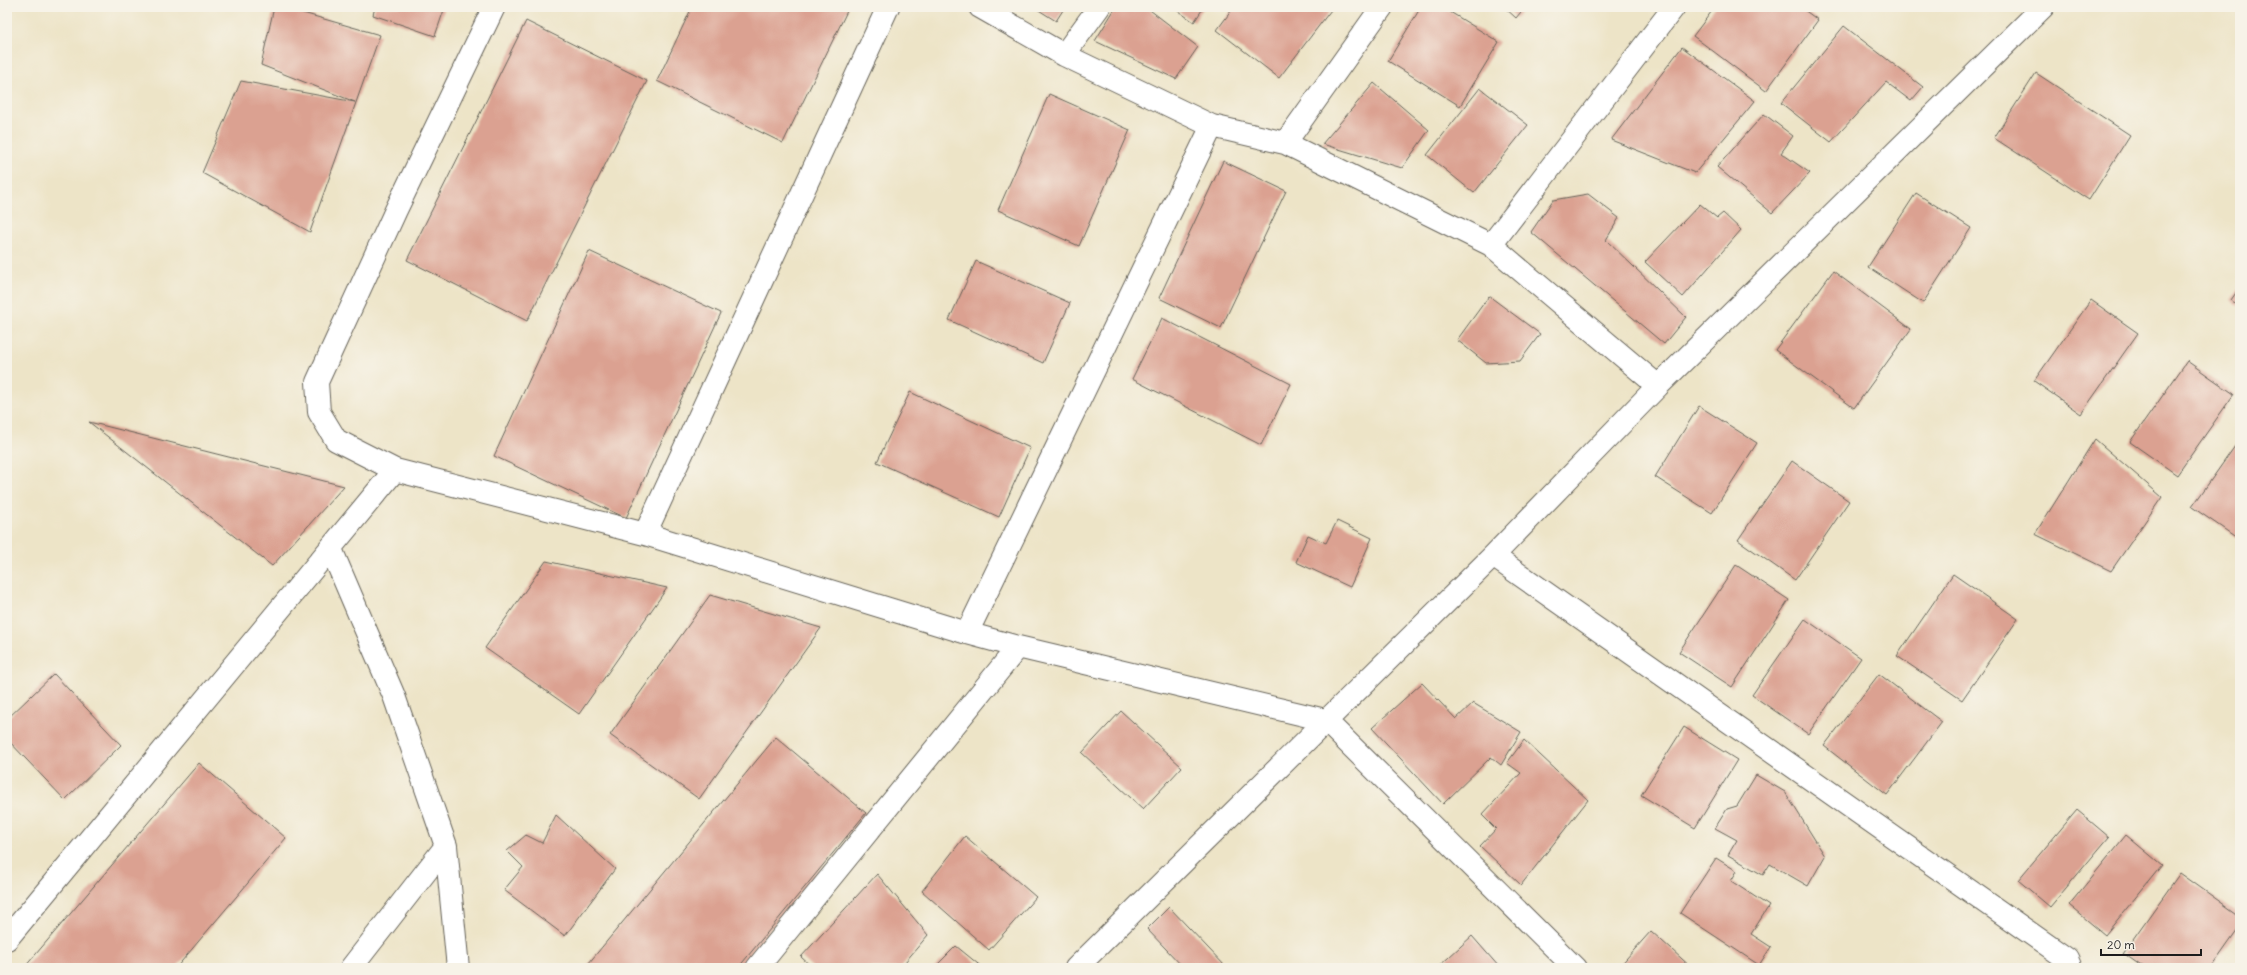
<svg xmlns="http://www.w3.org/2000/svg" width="2247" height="975" font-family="Delius,sans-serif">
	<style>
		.building { fill: #dba191 }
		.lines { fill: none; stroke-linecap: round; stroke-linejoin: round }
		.minor-casing { stroke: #656258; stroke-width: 24 }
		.minor { stroke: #fff; stroke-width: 22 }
	</style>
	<rect width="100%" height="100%" fill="#f7f3e8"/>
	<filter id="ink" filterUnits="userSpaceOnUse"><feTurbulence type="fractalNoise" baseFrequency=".025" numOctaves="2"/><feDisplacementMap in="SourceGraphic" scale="8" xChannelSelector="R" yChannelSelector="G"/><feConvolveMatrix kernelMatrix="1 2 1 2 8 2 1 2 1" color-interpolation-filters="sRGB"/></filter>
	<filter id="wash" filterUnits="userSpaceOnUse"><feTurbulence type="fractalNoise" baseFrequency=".012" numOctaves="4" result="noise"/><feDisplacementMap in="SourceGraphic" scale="16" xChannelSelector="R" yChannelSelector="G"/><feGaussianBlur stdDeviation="0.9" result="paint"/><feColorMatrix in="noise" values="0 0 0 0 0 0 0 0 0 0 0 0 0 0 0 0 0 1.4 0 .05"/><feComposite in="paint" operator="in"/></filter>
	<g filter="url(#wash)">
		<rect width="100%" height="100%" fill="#ede4c7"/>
		<g id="blocks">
			<path class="building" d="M274,7H282L380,35L310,232L202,173L241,81L355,102L261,65Z
				M375,7H445L435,36L373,15Z
				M692,7H849L783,143L657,81Z
				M1034,7H1065L1056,21Z
				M1116,7H1146L1198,47L1176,79L1095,41Z
				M1172,7H1204L1194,22Z
				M1234,7H1328L1331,10L1279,78L1217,30Z
				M1421,7H1442L1499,42L1460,106L1388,61Z
				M1504,7H1525L1516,18Z
				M1715,7H1800L1818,20L1766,91L1693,36Z
				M526,21L647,81L527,321L407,260Z
				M1844,26L1923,87L1911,101L1886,82L1831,142L1781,103Z
				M1682,47L1755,101L1695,173L1611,140Z
				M2036,73L2130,135L2089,200L1994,138Z
				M1374,83L1429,130L1402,168L1322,144Z
				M1480,88L1528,125L1474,193L1427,155Z
				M1049,94L1130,130L1079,246L998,210Z
				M1764,114L1793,136L1781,153L1810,173L1772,213L1717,167Z
				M1223,161L1286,191L1221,328L1159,298Z
				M1916,193L1971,228L1923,303L1868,267Z
				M1588,194L1619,218L1606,240L1686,317L1664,344L1531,232L1553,200Z
				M1700,204L1717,218L1723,213L1741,230L1683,297L1645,262Z
				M589,251L721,313L626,518L494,456Z
				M976,261L1070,303L1043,363L949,320Z
				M1833,271L1911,329L1854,408L1775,350Z
				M2240,287V307L2231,300Z
				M1489,296L1540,334L1520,361L1486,363L1457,340Z
				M2091,300L2138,333L2081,414L2034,381Z
				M1162,318L1291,384L1261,445L1132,379Z
				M2187,361L2234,394L2177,475L2130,442Z
				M910,392L1030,448L999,517L877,462Z
				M1699,406L1757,443L1712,513L1655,477Z
				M89,422L344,486L272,566Z
				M2095,439L2162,497L2111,571L2035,534Z
				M2240,439V540L2192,507Z
				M1792,461L1849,501L1795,580L1738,540Z
				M1337,521L1372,538L1350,587L1296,562L1308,535L1326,543Z
				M546,561L667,588L579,714L485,648Z
				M1736,565L1789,600L1732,687L1679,652Z
				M1953,574L2018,619L1962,700L1897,656Z
				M710,595L821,628L699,799L610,735Z
				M1805,619L1861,658L1808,734L1752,695Z
				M54,674L121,745L65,800L7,739V719Z
				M1879,674L1942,722L1887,795L1824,746Z
				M1422,683L1456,719L1473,703L1521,732L1501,765L1491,757L1443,804L1372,728Z
				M1121,711L1182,767L1143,809L1082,753Z
				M1684,727L1737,760L1695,828L1641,795Z
				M776,737L866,813L738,968H593L588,964Z
				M1524,740L1588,800L1521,885L1480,846L1496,829L1482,815L1521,773L1507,763Z
				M199,763L286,838L176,968H24Z
				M1756,775L1785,792L1825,856L1808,886L1770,864L1763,875L1728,855L1737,840L1715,828L1727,809L1737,806Z
				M2077,810L2109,837L2050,907L2018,880Z
				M556,815L615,869L565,936L504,890L523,867L507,851L526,835L542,843Z
				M2126,835L2162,865L2105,935L2069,905Z
				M965,836L1036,897L989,950L922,891Z
				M1716,858L1737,871L1731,881L1769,906L1751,934L1771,947L1759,965L1680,913Z
				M2180,873L2240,916V927L2211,968H2144L2123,953Z
				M877,874L928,935L900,968H813L801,957Z
				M1169,907L1227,968H1184L1147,929Z
				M1651,931L1692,968H1618Z
				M1472,936L1500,968H1437Z
				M956,946L983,968H934Z"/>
		</g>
	</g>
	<g filter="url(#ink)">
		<use href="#blocks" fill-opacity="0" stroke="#656258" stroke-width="1"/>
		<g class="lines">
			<g class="minor-casing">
				<path id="minor" d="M494,7L396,210L317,382L319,412L336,440L395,470L645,534L967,633L1018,647L1325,720L1575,968
					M980,7L1064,55L1212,126L1285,143L1491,245L1658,386
					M1064,55L1099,7
					M1285,143L1382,7
					M1491,245L1674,7
					M645,534L888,7
					M331,549L394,696L446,846L458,968
					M1493,556L2067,959L2071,968
					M967,633L1212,126
					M7,939L395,470
					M351,968L446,846
					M757,968L1018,647
					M1076,968L1493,556L1658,386L2043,7"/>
			</g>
			<use href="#minor" class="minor"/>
		</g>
	</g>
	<rect width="2247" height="975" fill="none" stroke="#f7f3e8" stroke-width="24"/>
	<path d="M2101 949v6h100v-6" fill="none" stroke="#1c1c1c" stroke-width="2"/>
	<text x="2107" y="949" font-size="12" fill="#1c1c1c" stroke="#f7f3e8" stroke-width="3" paint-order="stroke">20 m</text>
</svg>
